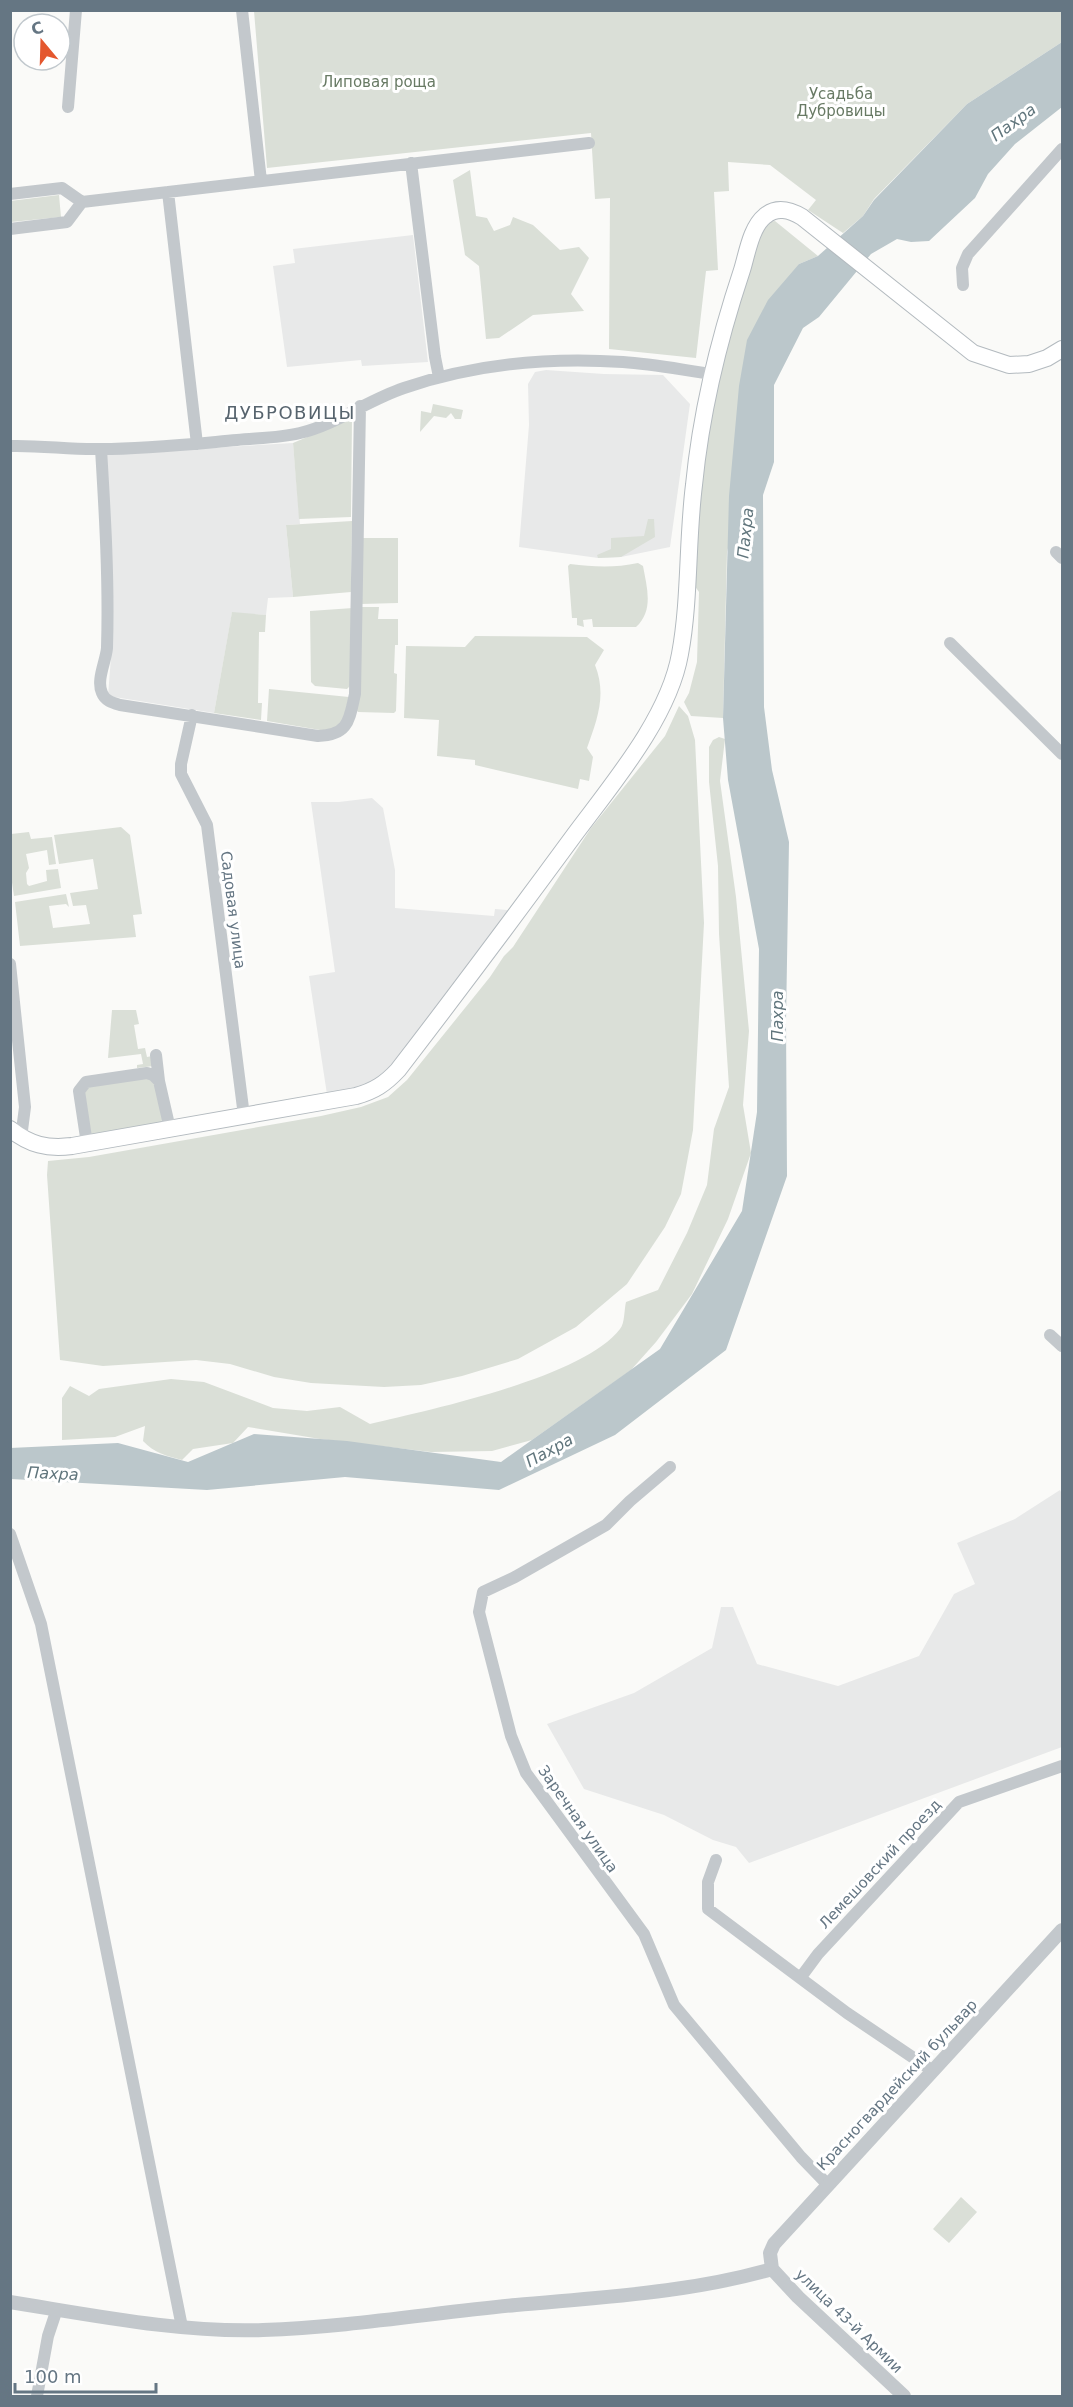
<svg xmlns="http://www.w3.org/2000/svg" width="1073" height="2407" font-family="'DejaVu Sans',sans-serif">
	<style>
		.built { fill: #e8e9e9 }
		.green { fill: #dadfd7 }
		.water { fill: #bbc7cb }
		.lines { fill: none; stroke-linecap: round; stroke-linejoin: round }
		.secondary-casing { stroke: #b3babf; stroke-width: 18 }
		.minor { stroke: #c3c8cc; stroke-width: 12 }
		.tertiary { stroke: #c3c8cc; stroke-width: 14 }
		.secondary { stroke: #fff; stroke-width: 16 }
		.labels { text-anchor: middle; stroke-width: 6; stroke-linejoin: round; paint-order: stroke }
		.park-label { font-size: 15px; fill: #687a64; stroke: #fff }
		.street-label { font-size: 15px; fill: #657683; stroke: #fff }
		.water-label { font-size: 16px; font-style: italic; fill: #60757c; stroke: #fff }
		.quarter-label { font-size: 18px; letter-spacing: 1.5px; fill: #57646e; stroke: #fff }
	</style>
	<rect width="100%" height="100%" fill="#fafaf8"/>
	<path class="built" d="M413,235L428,362L362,366L361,360L287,367L273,266L295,263L293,249Z
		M546,370L604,374L663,375L690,404L670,547L621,557L598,558L519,547L529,425L528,384L535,372Z
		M293,443L300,524L286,525L293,597L268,598L266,615L232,613L214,713L108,696L111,657L106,454Z
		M372,798L383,808L395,870V908L494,916L495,909L507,910V919L398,1070L328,1101L309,976L335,972L311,802H339Z
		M1060,1490L1062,1494V1747L749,1863L736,1847L713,1840L664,1815L584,1789L547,1724L634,1693L712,1648L721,1607H733L757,1664L838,1686L919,1656L954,1594L975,1584L957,1543L1015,1519Z"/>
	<path class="green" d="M1062,10V42L967,104L874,199L863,216L843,233L808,210L816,200L770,165L728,162L729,191L714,192L718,270L706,271L696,358L609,349L610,198L595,199L591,133L267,168L254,11Z
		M470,170L476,216L487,218L494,231L510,225L513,217L533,225L560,250L579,247L589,258L571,294L584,311L533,315L499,338L486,339L479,266L465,255L453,180Z
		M59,195L61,217L11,222L10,201Z
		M775,221L818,256L799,264L727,552L723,718L691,716L684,702L689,693L697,662L699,592L687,575L702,433L759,223Z
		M433,404L463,410L461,419H455L451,413L446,418L434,416L420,432L421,411L431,413Z
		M352,418L351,517L299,519L293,443Z
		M648,519H654L655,537L621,557L598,558L597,555L611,549V538L644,536Z
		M352,521L351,592L293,597L286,525Z
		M362,538H398V603L361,604Z
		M638,563L643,566C647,588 654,610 636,627H593L592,619L583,620L584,627L577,625V618H572L568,566L570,564C594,567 615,568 638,563Z
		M359,607H379L378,619H398V645H395L394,673L397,674L396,711L394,713L358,712L356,709Z
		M353,608L351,685L347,689L315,686L311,682L310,611Z
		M232,612L266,615L265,632H259L258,703H262L261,720L214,713Z
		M475,636L587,637L604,650L595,665C607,695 597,720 587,748L593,757L589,781L580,779L578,789L475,765V760L437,756L439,720L404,718L406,646L465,647Z
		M269,689L349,697L342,724L332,732L267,721Z
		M679,706L688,716L695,740L704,923L693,1130L681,1194L665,1227L627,1284L576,1327L518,1359L462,1376L421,1385L384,1387L311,1383L274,1377L230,1364L196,1360L103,1366L60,1360L47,1175L48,1161L89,1157L321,1116L361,1107L388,1097L407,1080L490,977L504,956L513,947L591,828L665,736Z
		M719,737L725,739L720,781L736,897L749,1031L743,1105L751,1153L728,1219L692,1294L656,1342L631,1370L532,1440L492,1451L431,1452L320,1439L248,1427L233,1443L193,1449L182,1460C167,1456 154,1453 143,1441L145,1426L115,1437L62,1440V1398L70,1386L89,1396L99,1389L171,1379L204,1382L273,1408L307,1411L340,1407L370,1424C430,1410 584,1377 620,1329C625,1323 624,1310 626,1302L658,1290L687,1233L707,1185L714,1129L729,1087L719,934L718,866L709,782V747L713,740Z
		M121,827L130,835L142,914L133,915L136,937L20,946L15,902L66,894L69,907L66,904L49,906L53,928L90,924L86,905L73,906L70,893L98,889L93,859L59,864L54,835Z
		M29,832L31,839L52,837L56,864L49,865L47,850L26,854L29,868L26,873L27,884L29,886L47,881L46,870L58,869L61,888L14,896L10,869L11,834Z
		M112,1010H136L139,1024L134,1025L138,1049L145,1048L147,1057L152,1056L154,1066L137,1068V1065L143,1064L141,1054L108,1058Z
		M153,1075L163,1117L161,1123L98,1136L91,1134L82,1087Z
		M961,2197L977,2212L949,2243L933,2229Z"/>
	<path class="water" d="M1062,42V107L1015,144L988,174L975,198L929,241L911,242L897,239L871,254L819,317L803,328L774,385V462L763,495L764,707L772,770L789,842L786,1021L787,1176L726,1350L615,1435L499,1490L345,1477L207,1490L11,1479L10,1448L118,1443L188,1462L254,1434L347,1441L501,1462L660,1349L742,1211L757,1112L759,949L728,780L723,718L729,496L739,386L747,340L768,300L799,264L818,256L863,216L874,200L967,104Z"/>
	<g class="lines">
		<g class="secondary-casing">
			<path id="secondary" d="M10,1129C30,1145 47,1149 72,1146L356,1096C374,1091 385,1084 398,1070C458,992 517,913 575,834C613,783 669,717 680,654C690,601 687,540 694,485C701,413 719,339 742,270C747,254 751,227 765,216C777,206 790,210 802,217L973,353L1009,365L1029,364L1047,358L1062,349"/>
		</g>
		<path class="minor" d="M242,10L261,181
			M68,107L76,10
			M411,163L435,357L439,377
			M168,192L197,444
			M10,194L62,188L82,202L67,222L10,229
			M82,202L589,143
			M963,285L962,268L968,254L1062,149
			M10,446C41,445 71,450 101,449C146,449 192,444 237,440C257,438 280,438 300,433C337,424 368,400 404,388C474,364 549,357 623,362C653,364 683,370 713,374
			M101,449C105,515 109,581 107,648C106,661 96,680 102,693C105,701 113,703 120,705L318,736C349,735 349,720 355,694L360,406
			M1056,552L1062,558
			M950,643L1062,754
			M192,715L181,764V774L207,825L244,1116
			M10,964L25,1107L21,1138
			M156,1055L159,1081L170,1129
			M87,1144L79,1091L86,1082L147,1073L153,1075L159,1081
			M1050,1335L1062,1346
			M670,1467L630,1501L606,1525L515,1577L483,1592L479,1612L511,1736L526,1773L644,1934L674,2005L801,2157L828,2185
			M10,1534L41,1624L182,2327
			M716,1860L708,1882V1909L847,2013L933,2071
			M801,1977L818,1954L959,1802L1062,1766
			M37,2396L48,2336L57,2309"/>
		<path class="tertiary" d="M772,2269L770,2253L774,2244L1062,1930
			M772,2269L798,2297L904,2396
			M10,2302C92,2315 181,2333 263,2330C348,2327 432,2313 516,2305C602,2297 689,2293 772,2269"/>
		<use href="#secondary" class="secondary"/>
	</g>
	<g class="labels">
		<g class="park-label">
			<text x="379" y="87">Липовая роща</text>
			<text x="841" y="99">Усадьба<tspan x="841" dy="17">Дубровицы</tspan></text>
		</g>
		<g class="street-label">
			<text transform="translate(233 910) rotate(83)" y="5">Садовая улица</text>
			<text transform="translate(578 1819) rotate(55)" y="5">Заречная улица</text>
			<text transform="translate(880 1864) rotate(-47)" y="5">Лемешовский проезд</text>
			<text transform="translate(897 2085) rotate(-47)" y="5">Красногвардейский бульвар</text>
			<text transform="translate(849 2321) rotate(44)" y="5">улица 43-й Армии</text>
		</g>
		<g class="water-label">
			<text transform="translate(1013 122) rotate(-36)" y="6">Пахра</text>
			<text transform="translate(745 533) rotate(-84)" y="6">Пахра</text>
			<text transform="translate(777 1016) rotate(-90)" y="6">Пахра</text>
			<text transform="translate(549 1450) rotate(-29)" y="6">Пахра</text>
			<text transform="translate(53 1473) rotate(3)" y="6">Пахра</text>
		</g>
		<g class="quarter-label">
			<text x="290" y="419">ДУБРОВИЦЫ</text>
		</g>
	</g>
	<rect width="1073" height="2407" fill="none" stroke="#657683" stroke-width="24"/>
	<g transform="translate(42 42) rotate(341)"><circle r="28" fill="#ffffff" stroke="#c1c8cd" stroke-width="1.5"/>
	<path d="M0-4.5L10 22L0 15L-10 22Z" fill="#e4572e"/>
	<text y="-9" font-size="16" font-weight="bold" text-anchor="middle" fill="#657683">С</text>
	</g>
	<path d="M15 2383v9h141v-9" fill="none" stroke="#657683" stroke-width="3"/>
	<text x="24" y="2383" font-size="18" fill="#657683" stroke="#ffffff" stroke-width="4.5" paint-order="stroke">100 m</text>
</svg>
